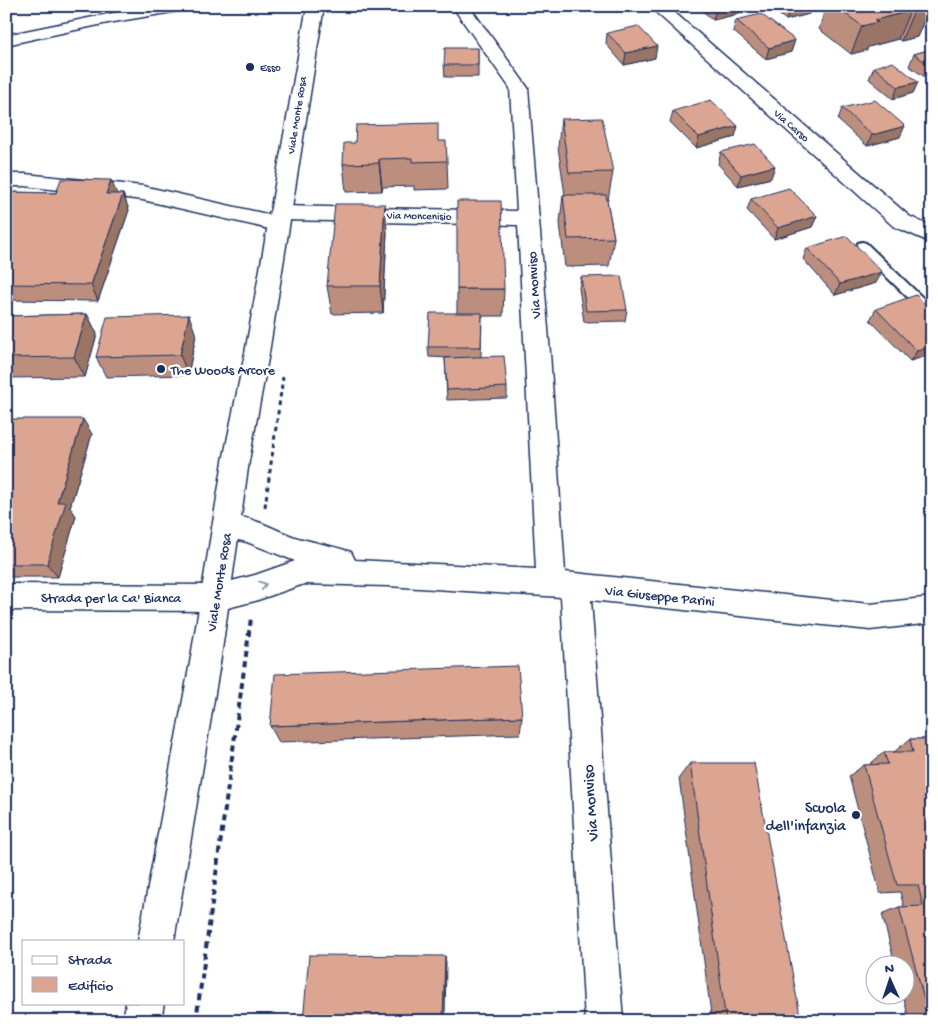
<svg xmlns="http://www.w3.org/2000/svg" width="938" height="1027" font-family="'Gochi Hand',sans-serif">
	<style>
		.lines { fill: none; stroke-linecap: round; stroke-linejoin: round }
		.service-casing { stroke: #1b2f5e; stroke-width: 4 }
		.minor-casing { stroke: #1b2f5e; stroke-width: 3 }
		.secondary-casing { stroke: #1b2f5e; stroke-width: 3 }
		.path-far1 { stroke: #1b2f5e; stroke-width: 3; stroke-dasharray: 4.5 4; stroke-linecap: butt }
		.path { stroke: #1b2f5e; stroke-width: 4; stroke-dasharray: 6 4.5; stroke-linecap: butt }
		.service { fill: #fff; fill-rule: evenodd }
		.minor { fill: #fff; fill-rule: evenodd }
		.secondary { fill: #fff; fill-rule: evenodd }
		.wall { fill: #bc8e7e; stroke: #1b2f5e }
		.shaded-wall { fill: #997466; stroke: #1b2f5e }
		.building { fill: #dba592; stroke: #1b2f5e }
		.oneway { stroke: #8d97ae }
		.poi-dot { fill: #1b2f5e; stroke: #fff; stroke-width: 2 }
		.labels { text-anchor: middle; stroke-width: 4.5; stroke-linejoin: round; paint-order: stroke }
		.far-poi-label { font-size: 11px; fill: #1b2f5e; stroke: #fff; text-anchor: start }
		.far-street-label { font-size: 11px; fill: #1b2f5e; stroke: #fff }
		.street-label { font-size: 14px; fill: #1b2f5e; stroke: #fff }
		.poi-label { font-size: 14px; fill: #1b2f5e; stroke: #fff; text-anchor: start }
		.near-street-label { font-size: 16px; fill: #1b2f5e; stroke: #fff }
		.near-poi-label { font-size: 16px; fill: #1b2f5e; stroke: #fff; text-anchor: end }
	</style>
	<rect width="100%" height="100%" fill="#fff"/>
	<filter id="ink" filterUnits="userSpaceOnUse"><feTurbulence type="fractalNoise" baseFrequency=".02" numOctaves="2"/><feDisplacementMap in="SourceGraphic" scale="10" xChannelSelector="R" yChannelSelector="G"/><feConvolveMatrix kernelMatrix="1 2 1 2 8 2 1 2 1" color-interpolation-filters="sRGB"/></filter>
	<g filter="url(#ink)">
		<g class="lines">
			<g class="service-casing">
				<path id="service" d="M862,242L866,243L932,307V318L928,317L858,249L857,246L858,243Z"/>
			</g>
			<g class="minor-casing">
				<path id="minor" d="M147,6H187L185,10L179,11L108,23L6,45V35Z
					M452,6H469L528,88L550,353L565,572L870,604L932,597V623L870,630L591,600L623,1021H585L561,597L388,586L304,584L255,601L216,611L6,610V584L216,585L255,575L295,561L247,542L216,535L212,527L216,519C244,509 272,530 298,538C316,543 334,546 351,552L355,560L536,569L518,225L286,220L289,224L286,229L278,231L143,200L25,186H6V174H25L143,186L271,215L269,213L272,208L280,206L517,211L510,88Z
					M649,6H667L909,216L932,227V243L893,226Z
					M906,6H926L932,10V23L926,22Z"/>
			</g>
			<g class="secondary-casing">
				<path id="secondary" d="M307,6H324L269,353L249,461L221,657L174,941H138L191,657L223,461L245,353Z
					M126,1003H164L161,1021H123Z"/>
			</g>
			<path class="path-far1" d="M265,507L283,377"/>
			<path class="path" d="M196,1021L251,618"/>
			<use href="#service" class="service"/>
			<use href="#minor" class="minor"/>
			<use href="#secondary" class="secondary"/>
		</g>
		<path class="wall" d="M697,6H744L742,13L713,20Z
			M763,6H812L809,14L786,20L777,13L773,14Z
			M826,6H925L929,9L917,37L901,41L898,39L868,47L867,50L851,54L819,29Z
			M736,20L795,40L791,52L766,59L733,31Z
			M607,33L655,58L624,65L606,44Z
			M478,48V77H445L444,65Z
			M932,49V82L909,66L914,54Z
			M874,67L918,82L913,93L893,99L869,79Z
			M842,108L900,137L867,146L838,120Z
			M673,111L735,137L696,148L670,122Z
			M561,119L613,172L608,200H607L614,238L609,266L565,267L560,223L563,195H565L558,147Z
			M438,141L447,161L448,189L414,190V186L382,187V191L346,192L343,164Z
			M721,152L771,178L738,186L718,164Z
			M6,192L123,194L129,210L98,301L6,300Z
			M751,199L817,216L812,227L774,239L747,210Z
			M387,232L383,313L332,314L327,286Z
			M807,248L876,283L835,295L803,259Z
			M581,277L627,310L625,321L584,322L579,288Z
			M457,289H504L503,316H482L481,357L507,387V398L447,400L445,358H450L429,357L428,347L457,313Z
			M876,309L932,311V354L910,361L870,320Z
			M87,314L97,334L85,377L6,378V316Z
			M196,335L188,375L106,377L96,357Z
			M6,419L92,434L70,507L76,516L58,577H6Z
			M522,717L520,734L279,742L270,726Z
			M910,739H932V1021H909L903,994H906V964H895L882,914L899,907H904L900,892L880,893L849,776L864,765H869L884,752H894Z
			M690,763L801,1021H712L679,778Z"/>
		<path class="shaded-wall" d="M727,6H744L742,13L713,20L716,9Z
			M775,6H779L777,13L773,14Z
			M799,6H812L809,14L786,20L790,9Z
			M929,9L917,37L901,41L913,13Z
			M910,11L898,39L868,47L867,50L851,54L862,26L875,20Z
			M795,40L791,52L766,59L769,48Z
			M657,46L655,58L624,65L626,53Z
			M918,82L913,93L893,99L898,87Z
			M738,126L735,137L696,148L699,137Z
			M905,126L900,137L867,146L872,135Z
			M379,159L382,187V191L379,163Z
			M775,166L771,178L738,186L741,175Z
			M111,180L118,196L106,194Z
			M123,194L129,210L98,301L91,285Z
			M385,204L387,232L383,313L380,286Z
			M817,216L812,227L774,239L778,228Z
			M882,272L876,283L835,295L840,284Z
			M87,314L97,334L85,377L74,357Z
			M189,315L196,335L188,375L180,355Z
			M932,346V354L910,361L917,351Z
			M83,419L92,434L70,507L76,516L58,577L47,564L57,502Z
			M445,956L446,963L445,1021H443Z"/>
		<path class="building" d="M712,6H727L716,9Z
			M786,6H799L790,9Z
			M835,6H925L929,9L913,13L910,11L875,20L878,22L862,26Z
			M761,14L795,40L769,48L736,20Z
			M638,26L657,46L626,53L607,33Z
			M445,48H478V65H444Z
			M932,49V67L914,54Z
			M893,62L918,82L898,87L874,67Z
			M711,100L738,126L699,137L673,111Z
			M875,100L905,126L872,135L842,108Z
			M602,118L613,172L569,173L561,119Z
			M438,123V141H446L447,161L412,162V158L379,159V163L343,164L344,143H355L356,125Z
			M755,144L775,166L741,175L721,152Z
			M61,179L111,180L106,194H123L91,285L6,284V192L56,193Z
			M789,188L817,216L778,228L751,199Z
			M563,195H606L614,238L568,239Z
			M457,201H501L504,289H457Z
			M335,204H385L380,286H327Z
			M847,236L882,272L840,284L807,248Z
			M621,276L627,310L586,311L581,277Z
			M916,295L932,311V346L917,351L876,309Z
			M430,313H482L481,347H428Z
			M87,314L74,357L6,358V316Z
			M189,315L180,355L96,357L107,317Z
			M504,356L507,387L447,390L445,358Z
			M6,419H83L57,502H66L47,564H6Z
			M518,666L522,717L270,726L275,674Z
			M910,739H932V1021H930L899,907L923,906L918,885H897L864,765L888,764L884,752H913Z
			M690,763H754L801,1021H726Z
			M309,955L445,956L443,1021H303Z"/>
		<defs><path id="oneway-chevron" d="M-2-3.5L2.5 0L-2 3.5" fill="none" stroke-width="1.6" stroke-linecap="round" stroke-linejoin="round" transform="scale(1.25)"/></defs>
		<use class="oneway" href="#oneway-chevron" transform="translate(263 585) rotate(-19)"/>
	</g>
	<g class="poi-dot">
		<circle cx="250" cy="67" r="5"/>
		<circle cx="161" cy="369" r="5"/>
		<circle cx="856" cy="815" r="5"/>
	</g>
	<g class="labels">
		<g class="far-poi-label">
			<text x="260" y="71">Esso</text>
		</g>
		<g class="far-street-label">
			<text transform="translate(296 115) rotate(-81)" y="4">Viale Monte Rosa</text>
			<text transform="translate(792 125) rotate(41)" y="4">Via Carso</text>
			<text transform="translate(419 215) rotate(1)" y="4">Via Moncenisio</text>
		</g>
		<g class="street-label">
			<text transform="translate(533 285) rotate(-94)" y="5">Via Monviso</text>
			<text transform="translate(218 582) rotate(-81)" y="5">Viale Monte Rosa</text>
			<text transform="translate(660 595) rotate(6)" y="5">Via Giuseppe Parini</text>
			<text x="111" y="602">Strada per la Ca' Bianca</text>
		</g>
		<g class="poi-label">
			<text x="171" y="374">The Woods Arcore</text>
		</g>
		<g class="near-street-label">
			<text transform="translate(589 803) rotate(-94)" y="6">Via Monviso</text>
		</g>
		<g class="near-poi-label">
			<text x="846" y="812">Scuola<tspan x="846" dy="18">dell'infanzia</tspan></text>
		</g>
	</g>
	<rect width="938" height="1027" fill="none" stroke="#fff" stroke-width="25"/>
	<rect x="12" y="12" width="913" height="1002" fill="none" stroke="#1b2f5e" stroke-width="2" filter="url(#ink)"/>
	<rect x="22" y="940" width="162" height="65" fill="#ffffff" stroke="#a4acbf"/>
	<rect x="32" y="956" width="25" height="8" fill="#ffffff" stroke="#a4acbf"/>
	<text x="68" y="964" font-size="15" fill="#1b2f5e">Strada</text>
	<rect x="32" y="977" width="25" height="15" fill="#dba592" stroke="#a4acbf"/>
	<text x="68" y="990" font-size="15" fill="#1b2f5e">Edificio</text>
	<g transform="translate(890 980) rotate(357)"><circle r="24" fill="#ffffff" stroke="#a4acbf"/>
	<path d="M0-4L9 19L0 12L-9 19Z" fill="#1b2f5e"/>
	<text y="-8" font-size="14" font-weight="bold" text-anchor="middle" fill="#1b2f5e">N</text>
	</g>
</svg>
